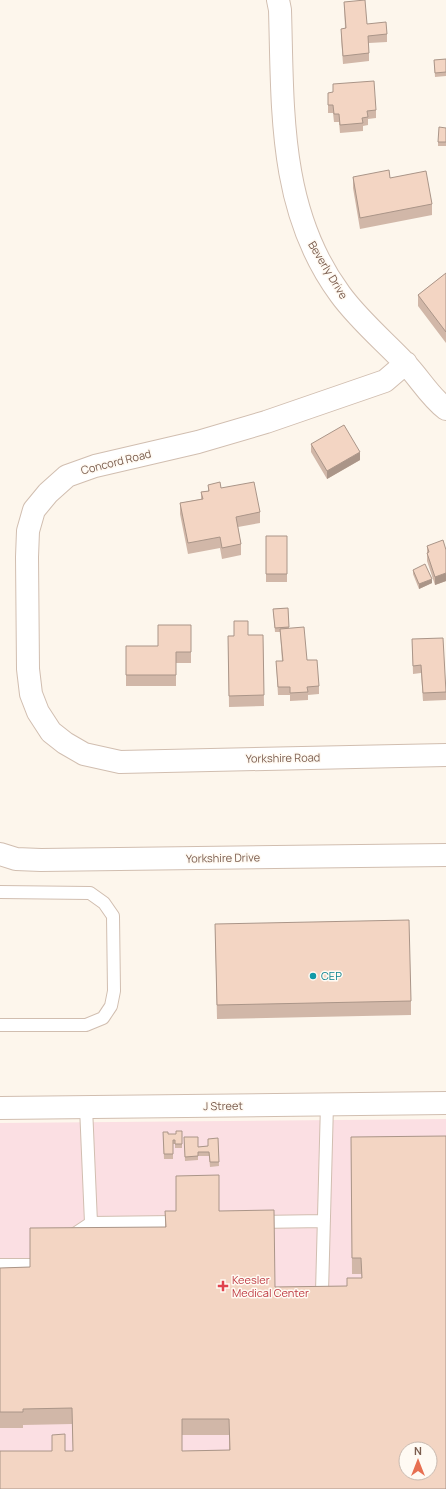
<svg xmlns="http://www.w3.org/2000/svg" width="446" height="1489" font-family="Manrope,sans-serif">
	<style>
		.medical { fill: #fbdfe3; fill-rule: evenodd }
		.lines { fill: none; stroke-linecap: round; stroke-linejoin: round }
		.lane-casing { stroke: #d1beb0; stroke-width: 14 }
		.street-casing { stroke: #d1beb0; stroke-width: 24 }
		.lane { stroke: #fff; stroke-width: 12 }
		.street { stroke: #fff; stroke-width: 22 }
		.wall { fill: #d1b7a8; fill-rule: evenodd }
		.shaded-wall { fill: #aa9588 }
		.building { fill: #f3d5c3; stroke: #aa9588; fill-rule: evenodd }
		.culture-dot { fill: #0f9aa8; stroke: #fffaf3; stroke-width: 1.5 }
		.health-dot { fill: #e0444e; stroke: #fffaf3; stroke-width: 1.5 }
		.labels { text-anchor: middle; stroke-width: 3; stroke-linejoin: round; paint-order: stroke }
		.street-label { font-size: 11px; fill: #7a5c4d; stroke: #fffaf3 }
		.culture-label { font-size: 11px; fill: #0d838f; stroke: #fffaf3; text-anchor: start }
		.health-label { font-size: 11px; fill: #be3a42; stroke: #fffaf3; text-anchor: start }
	</style>
	<rect width="100%" height="100%" fill="#fdf6ec"/>
	<path class="medical" d="M446,1119V1489H0V1123ZM406,1449H430V1473H406Z"/>
	<g class="lines">
		<g class="lane-casing">
			<path id="lane" d="M0,892L90,893L104,903L113,916L114,991L111,1006L103,1018L86,1025H0
				M258,1222L324,1221
				M91,1223L176,1222
				M70,1237L91,1223L86,1107
				M0,1265H30
				M322,1292L327,1104"/>
		</g>
		<g class="street-casing">
			<path id="street" d="M278,0L280,10C283,108 278,210 340,294C358,319 383,340 404,362C419,377 429,396 446,409
				M406,363L385,381L266,422L198,442L95,466L67,476L48,493L34,510L28,531L27,557L28,669L31,694L38,712L51,732L65,743L84,754L120,762L446,755
				M0,854L16,859L41,860L446,855
				M0,1108L446,1103"/>
		</g>
		<use href="#lane" class="lane"/>
		<use href="#street" class="street"/>
	</g>
	<path class="wall" d="M344,2L367,24L387,34V42L369,43V61L343,64L341,37V29L345,28Z
		M446,59V76L435,77L434,60Z
		M333,84L376,110V118L368,119V125L363,126V131L340,133L339,122H334L333,113H328V93L333,92Z
		M446,128V146H438V142Z
		M353,177L390,178L432,204V215L360,229L353,188Z
		M446,273V343L418,306V295Z
		M311,444L360,460L327,479L311,452Z
		M208,485L221,488L260,512V523L238,527L241,544V555L222,559L220,548L188,554L180,514V503L201,499V492L208,491Z
		M266,536H287V582H266Z
		M427,546L446,550V581L435,585L427,561Z
		M413,570L432,583L419,589L413,574Z
		M288,608L289,628L307,660L319,686V694L308,695V700L290,701V695H278L276,661H282L280,632H275L273,609Z
		M191,625V663H176V686H126V646H158Z
		M248,635H263L264,706L229,707L228,636Z
		M412,639L446,692V700L423,701L421,673L413,674Z
		M215,924L411,1001V1015L217,1019Z
		M182,1131V1148H175V1144H173V1159H164L163,1132L168,1134H176Z
		M184,1137L198,1147L208,1146L218,1138L219,1166L210,1167L209,1156H198V1160L185,1161Z
		M351,1137L446,1489L65,1451H73L72,1424L23,1425V1428H0V1268L30,1267L165,1227V1211H219L275,1287L347,1286V1278H362L361,1274H352ZM182,1435H229V1450L182,1451Z"/>
	<path class="shaded-wall" d="M360,452V460L327,479V471Z
		M446,573V581L435,585V577Z
		M432,579V583L419,589V584Z"/>
	<path class="building" d="M365,0L367,24L386,22L387,34L368,36L369,53L343,56L341,29L346,28L344,2Z
		M446,59V72L435,73L434,60Z
		M374,81L376,110L367,111L368,117L362,118L363,123L340,125L339,114H334L333,105H328V93L333,92V84Z
		M439,127L446,128V142H438Z
		M389,170L390,178L426,171L432,204L360,218L353,177Z
		M446,273V332L418,295Z
		M344,425L360,452L327,471L311,444Z
		M220,482L221,488L254,482L260,512L236,517L241,544L222,548L220,537L188,543L180,503L203,499L201,492L209,491L208,485Z
		M266,536H287V574H266Z
		M443,540L446,550V573L435,577L427,553L429,552L427,546Z
		M425,564L432,579L419,584L413,570Z
		M288,608L289,627L275,628L273,609Z
		M234,621H248V635H263L264,695L229,696L228,636H234Z
		M158,625H191V652H176V675H126V646H158Z
		M304,627L307,660H317L319,686L307,687L308,692L290,693V687H278L276,661H283L280,629Z
		M443,638L446,692L423,693L421,665L413,666L412,639Z
		M409,920L411,1001L217,1005L215,924Z
		M176,1131H182V1144H175V1140H173V1154H164L163,1132H168V1134H176Z
		M446,1136V1489H0V1451H52V1435L65,1434V1451H73L72,1408L23,1409V1412H0V1268L30,1267V1228L166,1227L165,1211H176V1176L219,1175V1211L274,1210L275,1287L347,1286V1278H362L361,1258H352L351,1137ZM182,1419H229L230,1450L182,1451ZM406,1449H430V1473H406Z
		M184,1137H198V1147L208,1146V1139L218,1138L219,1162H210L209,1152H198V1156L185,1157Z"/>
	<circle class="culture-dot" cx="313" cy="976" r="4"/>
	<path class="health-dot" d="M221 1280h4v4h4v4h-4v4h-4v-4h-4v-4h4z"/>
	<g class="labels">
		<g class="street-label">
			<text transform="translate(328 270) rotate(59)" y="4">Beverly Drive</text>
			<text transform="translate(116 462) rotate(-14)" y="4">Concord Road</text>
			<text transform="translate(283 758) rotate(-1)" y="4">Yorkshire Road</text>
			<text transform="translate(223 858) rotate(-1)" y="4">Yorkshire Drive</text>
			<text transform="translate(223 1106) rotate(-1)" y="4">J Street</text>
		</g>
		<g class="culture-label">
			<text x="321" y="980">CEP</text>
		</g>
		<g class="health-label">
			<text x="232" y="1284">Keesler<tspan x="232" dy="13">Medical Center</tspan></text>
		</g>
	</g>
	<g transform="translate(418 1461)"><circle r="19" fill="#fffaf3" stroke="#cabbb1"/>
	<path d="M0-3L7 15L0 10L-7 15Z" fill="#e76f51"/>
	<text y="-6" font-size="11" font-weight="bold" text-anchor="middle" fill="#7a5c4d">N</text>
	</g>
</svg>
